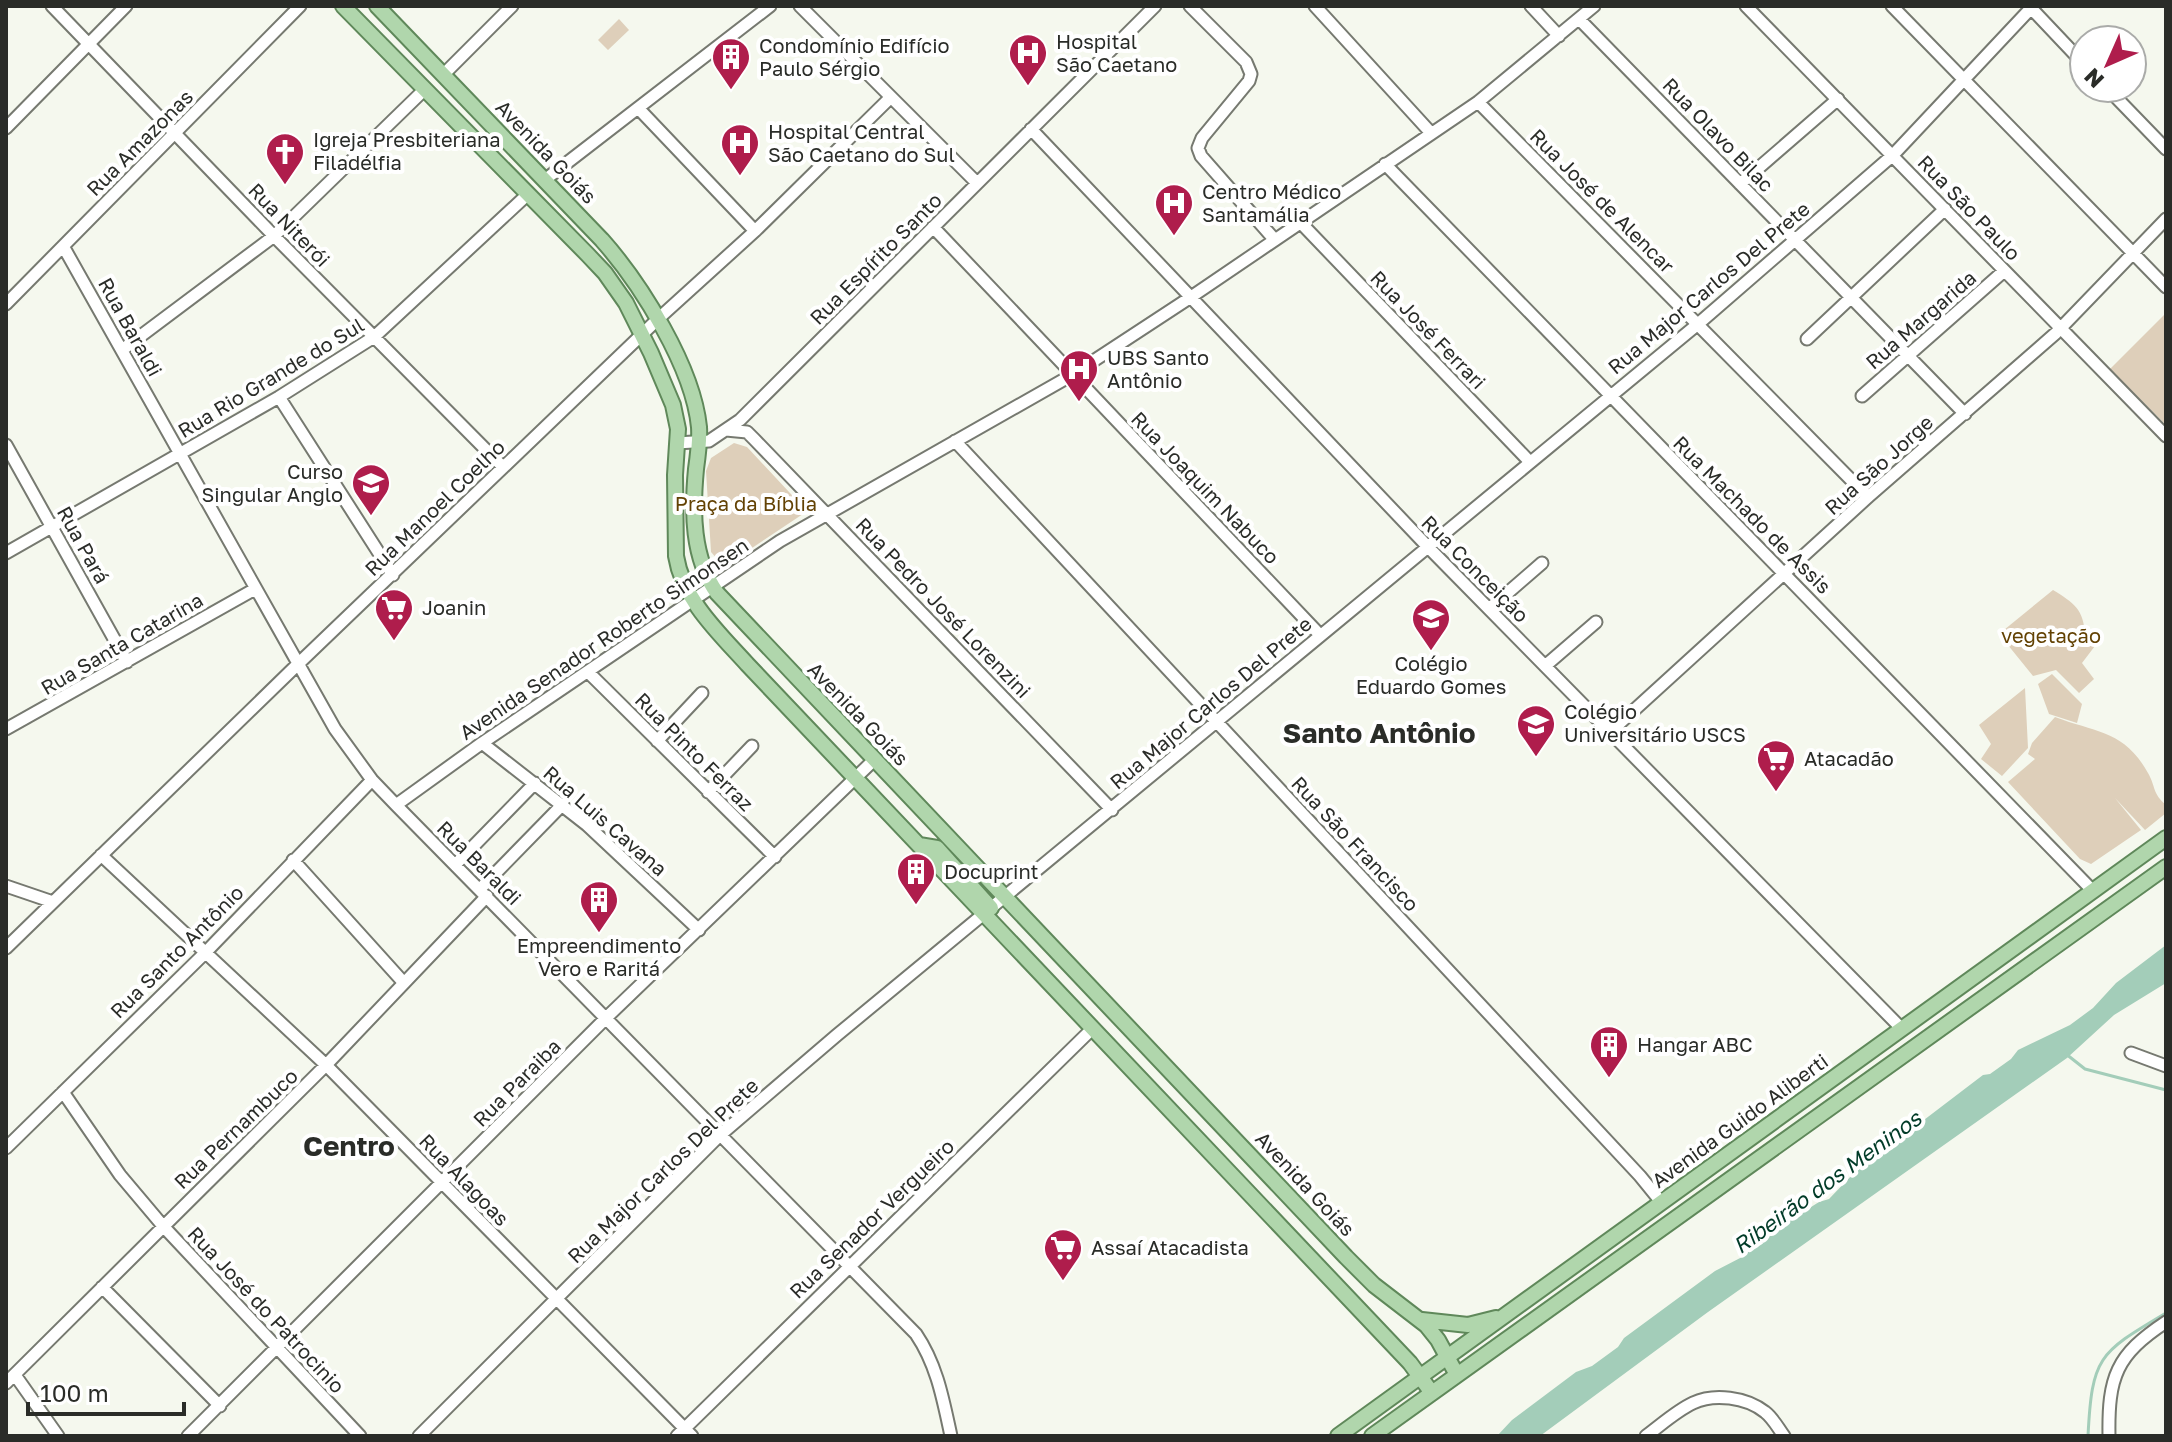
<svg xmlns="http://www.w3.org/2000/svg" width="2172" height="1442" font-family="'Golos Text',sans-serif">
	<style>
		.green { fill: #decfba }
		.water { fill: #a3cdb9 }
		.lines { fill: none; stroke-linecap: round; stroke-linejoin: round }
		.stream { stroke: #a3cdb9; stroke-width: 3 }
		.minor-casing { stroke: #767970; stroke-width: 15 }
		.major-casing { stroke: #5f885a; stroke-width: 18 }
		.minor { stroke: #fff; stroke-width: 11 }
		.major { stroke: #b0d6ac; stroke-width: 14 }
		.labels { text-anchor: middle; stroke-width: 8; stroke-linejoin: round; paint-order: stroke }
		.poi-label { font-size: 20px; fill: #2a2c28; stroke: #fff; text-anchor: start }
		.street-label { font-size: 20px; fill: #2a2c28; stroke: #fff }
		.park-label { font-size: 20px; fill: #634204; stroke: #fff }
		.water-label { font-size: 22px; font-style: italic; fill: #013b28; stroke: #fff }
		.district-label { font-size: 28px; font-weight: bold; fill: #2a2c28; stroke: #fff }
	</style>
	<rect width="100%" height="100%" fill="#f5f8ee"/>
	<path class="green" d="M619,19L629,30L608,50L598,40Z
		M2166,313V425L2110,369Z
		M734,443L747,447L803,507V514L728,564L718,560L711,552L706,471L711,458Z
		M2053,590C2074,603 2084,609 2085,636L2101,638L2082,663L2094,679L2079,693L2056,670L2033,676L1999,634Z
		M2052,674L2082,704L2077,723L2049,714L2038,684Z
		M2025,688L2028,748L2002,776L1981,759L1991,744L1979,725Z
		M2055,717C2097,733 2124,730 2148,773C2156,787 2152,793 2166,805V813L2145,830L2115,798L2141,830L2091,864L2080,859L2008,782L2035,759L2028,754L2032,743Z"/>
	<path class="water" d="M2166,945V983L2114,1015L2067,1058L1708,1312L1540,1436H1497L1512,1420L1576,1372L1592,1366L1618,1347L1624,1338L1715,1271L1744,1256L1768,1234L1819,1202L1829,1199L1853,1174L1983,1075L1990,1074L2011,1059L2018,1050L2070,1025L2093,1008L2116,983Z"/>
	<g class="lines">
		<path class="stream" d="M2066,1054L2085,1069L2166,1090
			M2088,1436C2092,1356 2099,1353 2166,1313"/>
		<g class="minor-casing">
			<path id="minor" d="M52,6L274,236L503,467
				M800,6L977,183
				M1190,6L1246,62L1251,74L1249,81L1202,138L1198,148L1201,156L1274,239
				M1315,6L1431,133
				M1531,6L1559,36
				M1746,6L2166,436
				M1892,6L2166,287
				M2031,8L2084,64
				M1579,19L1965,414
				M444,74L512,6
				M2107,88L2166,149
				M1478,102L1868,497
				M638,108L755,231
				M6,128L126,6
				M1031,129L1428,547L1901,1028
				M1385,164L2093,891
				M546,179L770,6
				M1740,184L1838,99
				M1300,222L1530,462
				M933,227L1320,635
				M63,246L335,729L372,780L396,805L916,1334C937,1365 943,1399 951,1436
				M6,304L300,6
				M1807,339L1945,209
				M122,350L274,236L424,90
				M1862,396L2004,271
				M279,397L393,575
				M726,430L747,432L754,439L1112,810
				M955,441L1640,1176L1662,1203
				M677,443L709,441L740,420L1155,6
				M6,445L127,662
				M6,553L279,397L374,337L527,195
				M1489,609L1542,563
				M1545,666L1596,622
				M588,672L775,857
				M6,729L255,589
				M1609,733L1868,497L2056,333L2166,219
				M657,741L702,693
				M482,743L587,825L699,930
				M708,792L752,746
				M396,805L482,743L780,541L1072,375L1191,297L1478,102L1594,6
				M101,855L326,1065L692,1436
				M293,860L404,983
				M456,864L535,783
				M6,886L53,902
				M480,889L563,804
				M6,948L297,665L658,319L755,231L891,97
				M2131,1053L2166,1066
				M63,1092L120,1175L163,1226L360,1436
				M6,1148L205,953L372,780
				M102,1287L220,1406
				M15,1375L58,1436
				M6,1383L326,1065L487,896
				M188,1436L606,1018L875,759
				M419,1436L719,1136L837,1035L1698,324L1893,155L2033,6
				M677,1436L1092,1029
				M1646,1436C1661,1425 1676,1411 1693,1403C1714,1393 1746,1397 1765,1412C1773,1418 1778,1428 1784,1436
				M2109,1436C2108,1377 2116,1355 2166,1322"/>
		</g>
		<g class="major-casing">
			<path id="major" d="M343,6L588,255L605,273L626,303L651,353L673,405L678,429L675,475L676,556C683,600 718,632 747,664L1410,1363L1432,1393
				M377,6L602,240C641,284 693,367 699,427C700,441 698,455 696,469C692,511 692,558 717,593L1346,1257L1374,1285L1426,1325L1438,1340L1457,1375
				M919,845L937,848L991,908
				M1422,1320L1468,1325L1496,1318
				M1338,1436L2166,838
				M1372,1436L2166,867"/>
		</g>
		<use href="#minor" class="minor"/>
		<use href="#major" class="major"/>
	</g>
	<defs>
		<g id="hospital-pin" transform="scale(2)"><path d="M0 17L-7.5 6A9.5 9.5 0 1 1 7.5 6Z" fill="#af1d4c" stroke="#fff"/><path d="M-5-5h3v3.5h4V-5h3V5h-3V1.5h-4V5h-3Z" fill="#fff"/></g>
		<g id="building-pin" transform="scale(2)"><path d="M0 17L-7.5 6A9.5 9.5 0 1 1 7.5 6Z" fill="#af1d4c" stroke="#fff"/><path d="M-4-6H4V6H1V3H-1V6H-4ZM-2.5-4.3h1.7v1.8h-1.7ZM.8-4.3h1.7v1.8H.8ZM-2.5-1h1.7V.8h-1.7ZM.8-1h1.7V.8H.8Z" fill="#fff"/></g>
		<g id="church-pin" transform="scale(2)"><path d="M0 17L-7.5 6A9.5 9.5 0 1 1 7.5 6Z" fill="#af1d4c" stroke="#fff"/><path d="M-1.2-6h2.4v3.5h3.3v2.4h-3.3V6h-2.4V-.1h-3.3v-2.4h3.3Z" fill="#fff"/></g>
		<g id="school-pin" transform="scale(2)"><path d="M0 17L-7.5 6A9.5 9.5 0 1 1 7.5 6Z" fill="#af1d4c" stroke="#fff"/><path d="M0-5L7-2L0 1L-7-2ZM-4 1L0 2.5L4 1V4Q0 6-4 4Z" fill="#fff"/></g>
		<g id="supermarket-pin" transform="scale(2)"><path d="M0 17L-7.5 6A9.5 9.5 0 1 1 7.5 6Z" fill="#af1d4c" stroke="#fff"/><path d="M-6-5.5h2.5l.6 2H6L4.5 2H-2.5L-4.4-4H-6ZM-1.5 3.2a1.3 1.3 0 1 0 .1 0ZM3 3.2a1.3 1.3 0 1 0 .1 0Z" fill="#fff"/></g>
		<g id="university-pin" transform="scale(2)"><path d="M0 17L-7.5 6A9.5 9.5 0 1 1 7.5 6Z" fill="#af1d4c" stroke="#fff"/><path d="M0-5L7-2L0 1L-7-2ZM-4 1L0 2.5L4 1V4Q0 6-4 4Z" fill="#fff"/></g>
	</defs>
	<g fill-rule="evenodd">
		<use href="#hospital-pin" x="1028" y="53"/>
		<use href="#building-pin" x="731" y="57"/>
		<use href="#hospital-pin" x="740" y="143"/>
		<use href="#church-pin" x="285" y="152"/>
		<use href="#hospital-pin" x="1174" y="203"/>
		<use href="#hospital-pin" x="1079" y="369"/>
		<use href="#school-pin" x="371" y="483"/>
		<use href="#supermarket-pin" x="394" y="608"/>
		<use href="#school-pin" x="1431" y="618"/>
		<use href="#university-pin" x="1536" y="724"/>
		<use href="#supermarket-pin" x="1776" y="759"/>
		<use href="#building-pin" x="916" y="872"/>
		<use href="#building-pin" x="599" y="900"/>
		<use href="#building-pin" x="1609" y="1045"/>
		<use href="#supermarket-pin" x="1063" y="1248"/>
	</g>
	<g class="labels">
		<g class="poi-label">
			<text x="1056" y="49">Hospital<tspan x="1056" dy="23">São Caetano</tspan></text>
			<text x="759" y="53">Condomínio Edifício<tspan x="759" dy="23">Paulo Sérgio</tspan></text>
			<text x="768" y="139">Hospital Central<tspan x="768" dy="23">São Caetano do Sul</tspan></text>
			<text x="313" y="147">Igreja Presbiteriana<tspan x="313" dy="23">Filadélfia</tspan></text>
			<text x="1202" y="199">Centro Médico<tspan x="1202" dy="23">Santamália</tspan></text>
			<text x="1107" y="365">UBS Santo<tspan x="1107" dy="23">Antônio</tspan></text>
			<text x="343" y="479" text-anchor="end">Curso<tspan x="343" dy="23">Singular Anglo</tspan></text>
			<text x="422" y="615">Joanin</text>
			<text x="1431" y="671" text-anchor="middle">Colégio<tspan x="1431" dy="23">Eduardo Gomes</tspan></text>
			<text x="1564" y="719">Colégio<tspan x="1564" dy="23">Universitário USCS</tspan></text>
			<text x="1804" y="766">Atacadão</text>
			<text x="944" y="879">Docuprint</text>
			<text x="599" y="953" text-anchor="middle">Empreendimento<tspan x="599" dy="23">Vero e Raritá</tspan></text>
			<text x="1637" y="1052">Hangar ABC</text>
			<text x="1091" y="1255">Assaí Atacadista</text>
		</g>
		<g class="street-label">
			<text transform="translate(1718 135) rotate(46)" y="7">Rua Olavo Bilac</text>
			<text transform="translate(140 143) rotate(-45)" y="7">Rua Amazonas</text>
			<text transform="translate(546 152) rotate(46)" y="7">Avenida Goiás</text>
			<text transform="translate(1602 201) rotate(45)" y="7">Rua José de Alencar</text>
			<text transform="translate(1969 208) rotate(46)" y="7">Rua São Paulo</text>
			<text transform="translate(289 225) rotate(46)" y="7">Rua Niterói</text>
			<text transform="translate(876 259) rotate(-45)" y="7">Rua Espírito Santo</text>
			<text transform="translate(1709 288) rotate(-40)" y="7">Rua Major Carlos Del Prete</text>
			<text transform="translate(1921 320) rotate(-41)" y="7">Rua Margarida</text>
			<text transform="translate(130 327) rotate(61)" y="7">Rua Baraldi</text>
			<text transform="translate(1428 330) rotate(46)" y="7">Rua José Ferrari</text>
			<text transform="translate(271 378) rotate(-31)" y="7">Rua Rio Grande do Sul</text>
			<text transform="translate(1879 465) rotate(-42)" y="7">Rua São Jorge</text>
			<text transform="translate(1205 488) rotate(46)" y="7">Rua Joaquim Nabuco</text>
			<text transform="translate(435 508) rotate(-44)" y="7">Rua Manoel Coelho</text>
			<text transform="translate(1752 515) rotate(45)" y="7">Rua Machado de Assis</text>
			<text transform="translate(83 545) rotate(61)" y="7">Rua Pará</text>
			<text transform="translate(1475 569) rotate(45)" y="7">Rua Conceição</text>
			<text transform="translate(943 608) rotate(46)" y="7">Rua Pedro José Lorenzini</text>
			<text transform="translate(604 639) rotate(-34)" y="7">Avenida Senador Roberto Simonsen</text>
			<text transform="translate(122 644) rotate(-30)" y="7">Rua Santa Catarina</text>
			<text transform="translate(1211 703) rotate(-40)" y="7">Rua Major Carlos Del Prete</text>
			<text transform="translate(858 714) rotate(46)" y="7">Avenida Goiás</text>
			<text transform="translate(694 752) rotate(45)" y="7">Rua Pinto Ferraz</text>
			<text transform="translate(605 821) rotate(41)" y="7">Rua Luis Cavana</text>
			<text transform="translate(1355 844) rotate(47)" y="7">Rua São Francisco</text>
			<text transform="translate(479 863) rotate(45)" y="7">Rua Baraldi</text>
			<text transform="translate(177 952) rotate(-45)" y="7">Rua Santo Antônio</text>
			<text transform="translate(517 1083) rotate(-45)" y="7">Rua Paraiba</text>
			<text transform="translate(1740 1121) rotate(-36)" y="7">Avenida Guido Aliberti</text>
			<text transform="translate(236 1129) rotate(-44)" y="7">Rua Pernambuco</text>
			<text transform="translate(663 1171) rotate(-44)" y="7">Rua Major Carlos Del Prete</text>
			<text transform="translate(464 1180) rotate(46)" y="7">Rua Alagoas</text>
			<text transform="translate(1305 1184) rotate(47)" y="7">Avenida Goiás</text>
			<text transform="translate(872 1219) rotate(-44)" y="7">Rua Senador Vergueiro</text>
			<text transform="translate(266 1310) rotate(47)" y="7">Rua José do Patrocinio</text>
		</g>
		<g class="park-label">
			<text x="746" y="511">Praça da Bíblia</text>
			<text x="2051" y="643">vegetação</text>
		</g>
		<g class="water-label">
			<text transform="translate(1827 1182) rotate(-36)" y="8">Ribeirão dos Meninos</text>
		</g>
		<g class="district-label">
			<text x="1379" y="743">Santo Antônio</text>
			<text x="349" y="1156">Centro</text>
		</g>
	</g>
	<rect width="2172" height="1442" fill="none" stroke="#2a2c28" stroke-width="16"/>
	<g transform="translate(2108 64) rotate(225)"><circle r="38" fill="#ffffff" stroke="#aaaba9" stroke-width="2"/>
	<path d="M0-6L14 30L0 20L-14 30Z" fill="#af1d4c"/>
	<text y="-12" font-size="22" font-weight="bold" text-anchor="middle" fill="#2a2c28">N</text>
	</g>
	<path d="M28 1402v12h156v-12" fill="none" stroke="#2a2c28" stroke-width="4"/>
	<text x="40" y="1402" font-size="24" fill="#2a2c28" stroke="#ffffff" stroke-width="6" paint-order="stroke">100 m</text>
</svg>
